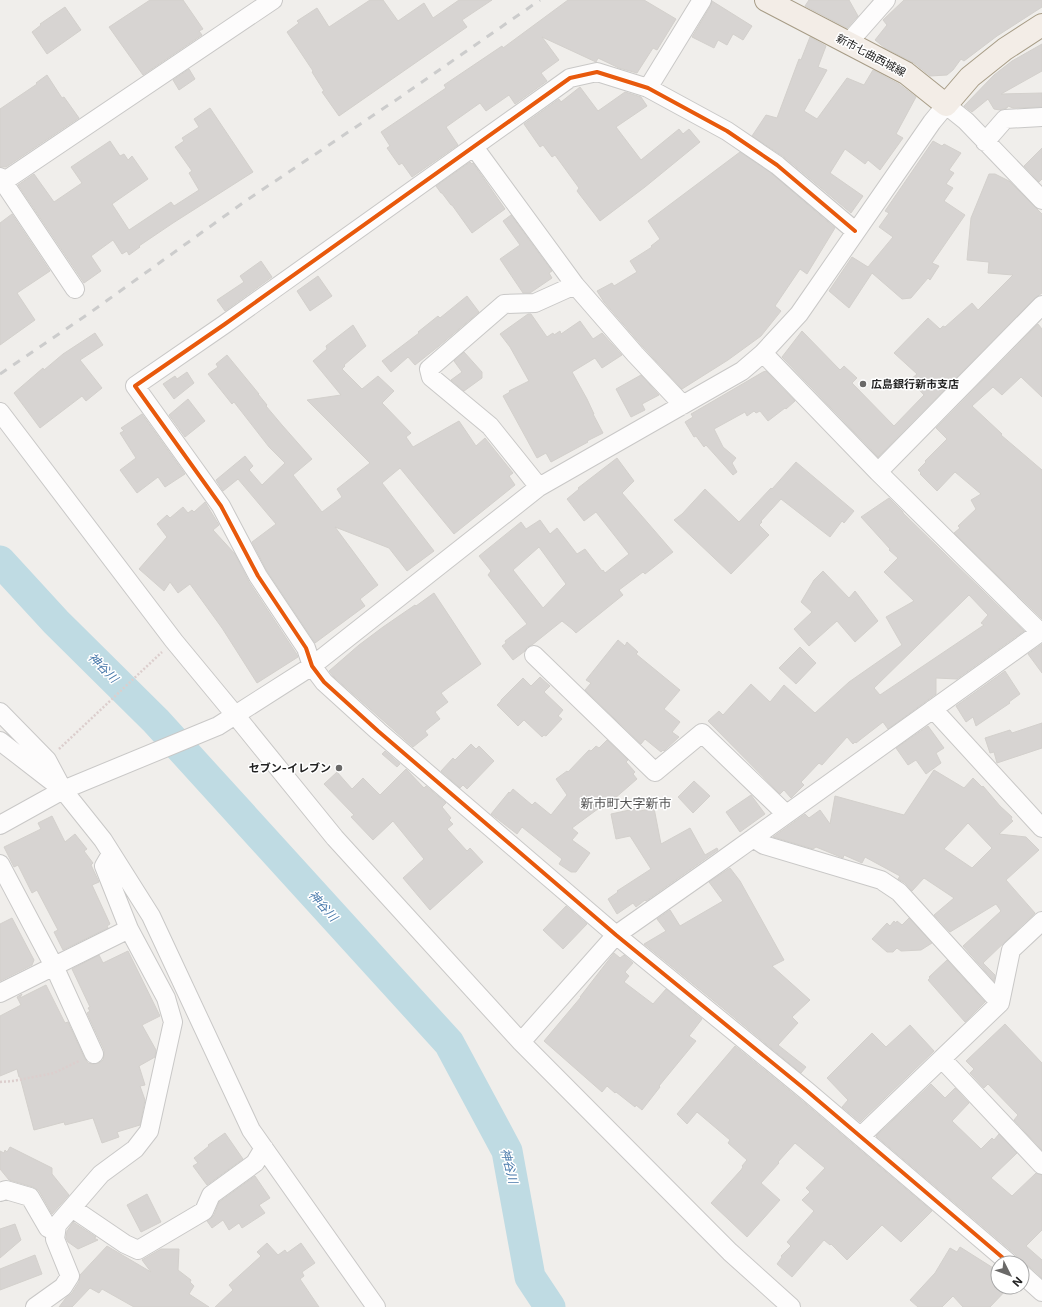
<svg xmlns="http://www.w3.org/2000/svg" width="1042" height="1307" font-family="Inter,'Noto Sans JP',sans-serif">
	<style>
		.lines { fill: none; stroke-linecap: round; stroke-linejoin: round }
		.river { stroke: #bfdbe3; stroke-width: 31 }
		.building { fill: #d7d4d2; stroke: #d3d0cc; fill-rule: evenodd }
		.minor-casing { stroke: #c9c8c7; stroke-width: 20 }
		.major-casing { stroke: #a79c86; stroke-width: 24 }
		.path { stroke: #dccecd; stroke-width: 2.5; stroke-dasharray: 2 2; stroke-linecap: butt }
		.minor { stroke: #fdfcfc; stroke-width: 18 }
		.major { stroke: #f3ede7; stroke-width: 22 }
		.rail { stroke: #ccc; stroke-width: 3; stroke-dasharray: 8 8; stroke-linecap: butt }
		.cycleway-casing { stroke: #fff; stroke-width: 6 }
		.cycleway { stroke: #e8590c; stroke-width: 4 }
		.poi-dot { fill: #6a6968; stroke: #fff; stroke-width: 1.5 }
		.labels { text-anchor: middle; stroke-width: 3; stroke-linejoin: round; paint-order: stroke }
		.street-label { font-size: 11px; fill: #222; stroke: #fff }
		.poi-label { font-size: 11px; font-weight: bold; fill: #222; stroke: #fff; text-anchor: start }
		.water-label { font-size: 12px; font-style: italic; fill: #4a7aab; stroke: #fff }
		.quarter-label { font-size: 13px; fill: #555; stroke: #fff }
	</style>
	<rect width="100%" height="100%" fill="#f0eeeb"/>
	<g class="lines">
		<path class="river" d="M0,561L56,622L156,721L449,1043L507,1151L530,1277L550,1307"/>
	</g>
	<path class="building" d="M150,0H183L203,29L199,31L202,35L143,75L109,27Z
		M370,0H383L398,21L424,3L433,18L459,0H492L462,20L467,27L339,116L322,92L324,91L312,72L313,71L287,32L299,23L297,21L317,8L329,27Z
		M568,0H644L676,19L657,50L653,48L637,73L619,68L598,58L596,62L542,37L559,60L541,73L547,81L515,104L509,95L486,111L480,103L446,127L458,145L412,177L402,163L399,165L387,148L390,146L381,132L446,88L444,85L502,46L503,48Z
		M809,0H849L858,16L847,28L805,6Z
		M904,0H1042V7L997,36L964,61L961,59L953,70L947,75L930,76L914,63L885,48L875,40L887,25L883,20Z
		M712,1L752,26L743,40L733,34L727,45L718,40L714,48L692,37L711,5Z
		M65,7L81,30L47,54L32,32L41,25L40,24Z
		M810,37L826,46L818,67L827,70L804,111L817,119L847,78L864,85L873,70L899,84L916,97L896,134L903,138L880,170L868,160L865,164L845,149L830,173L863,196L851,213L784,157L752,136L766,115L777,118L799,59L801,60Z
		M1042,44V71L1001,94L1042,93V107L1013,108L1008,106L1007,108L1000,110L994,109L988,99L972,112L964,106L994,75L1012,61Z
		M189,69L195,79L179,90L173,80Z
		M47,75L62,98L64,97L79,118L6,167H0V109L37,84L36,83Z
		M580,87L598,111L625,92L641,97L647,106L616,127L641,160L679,129L683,134L689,129L700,142L645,187L600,221L577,191L579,188L555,155L552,157L543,145L540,147L524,124L559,99L561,102Z
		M210,108L253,172L173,223L139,246L140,247L129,255L127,251L122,254L113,240L91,256L101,271L84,283L18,185L34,174L54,202L82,183L71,167L110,141L120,156L124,154L128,160L132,156L148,179L112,204L129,230L171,202L174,206L199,190L189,173L192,171L175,147L184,141L182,138L199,127L194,119Z
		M933,141L942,146L944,144L961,153L949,170L954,173L946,184L953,188L944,201L965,215L932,263L939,266L930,280L928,278L911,298L902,299L872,273L849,308L829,291L852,257L868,267L893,237L879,227L889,213L885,211Z
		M1042,148V179L1039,182L1024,166Z
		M740,152L771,173L835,228L807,274L800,269L775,306L781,311L761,336L728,360L682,389L643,347L604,302L597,291L612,283L614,286L637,272L630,261L652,247L651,246L660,239L648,221Z
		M470,162L472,164L473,163L505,209L472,233L452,205H451L442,193H441L436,186Z
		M989,174H995L1009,181L1042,214V293L1035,298L878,457L782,357L802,331L840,370L844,366L857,378L852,383L894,426L924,395L910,380L917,374L894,353L928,318L940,329L943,326L945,327L972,303L978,310L1013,275L988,273L989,262L967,260L971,218Z
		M12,214L50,271L17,293L35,320L0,345V223Z
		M511,215L552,271L549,273L552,278L530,293H523L500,259L520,245L503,221Z
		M261,261L272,277L225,311L217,300L244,282L240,276Z
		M318,276L332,296L310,311L297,291Z
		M467,296L479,312L439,346L415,365L408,357L391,372L382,361L419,333L418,332L438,316L440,318Z
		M528,314H531L547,337L553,333L554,335L560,331L561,334L580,321L593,339L602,333L622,355L602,368L595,358L572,372L587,399L594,414H593L603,433L587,441L588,442L551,462L546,453L537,458L503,396L510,392L509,391L529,381L510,347L500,334Z
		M1038,324L1042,329V397L1021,377L1002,395L993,387L972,406L1002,434L1001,435L1042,470V619L954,533L960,528L958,526L976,509L971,500L981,494L955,472L937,491L920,474L921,473L918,470L926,462L925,461L947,439L936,428Z
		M353,325L366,346L344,365L345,366L342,369L362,389L378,376L394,391L382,403L411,433L406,437L413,447L459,421L476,446L485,438L513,473L509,476L515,485L454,534L400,468L382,483L434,551L407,571L389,548L335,527L378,585L360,599L365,606L315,643L267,571L252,542L276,524L238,479L223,491L216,480L245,456L253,466L249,470L262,485L285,463L269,447L234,402L232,404L208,374L218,367L216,364L227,355L259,394H258L267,405L266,406L282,425L312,459L293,475L322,512L342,497L337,489L370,463L307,400L341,395L313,361L327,349L326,346Z
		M95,333L103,345L80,360L102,388L86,401L82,396L40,428L14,393L43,368L44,370L63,354Z
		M464,352L482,372V378L464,391L451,380L462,372L454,361Z
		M766,371L795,401L786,409L785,408L768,421L760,411L756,413L754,411L747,416L745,412L714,429L723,447L736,458L732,463L737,472L733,475L706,445L704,447L696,436L694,437L685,422L693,417L691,414L763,372Z
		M187,372L194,383L174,399L163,384L175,376L177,379Z
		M641,375L659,395L642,404L645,410L631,417L616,389Z
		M188,399L205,421L185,437L169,415Z
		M142,414L185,474L165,487L158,477L137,493L120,470L136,458L120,433L124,431L121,428Z
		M617,458L634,481L622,493L673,552L645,574L643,572L619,590L623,595L576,633L572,629L562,621L532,645L527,647L525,651L513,660L502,646L506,643L505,641L527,624L488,575L491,571L479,556L521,522L526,529L540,520L550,534L557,528L577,554L585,549L602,571L603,570L605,573L629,554L596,512L584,521L567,499L579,489L578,488ZM539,547L566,584L543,608L513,570Z
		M796,462L854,511L844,523L842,521L830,537L781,499L761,521L762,522L759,525L769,535L731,574L674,520L682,514L705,489L739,522L771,488L772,489Z
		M889,498L903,512V513L1024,631L957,679L936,678V694L888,729L883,722L856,743L855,742L853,744L847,737L822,765L819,763L801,782L804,785L791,798L784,790L780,794L708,721L719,711L723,715L751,684L770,702L784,685L815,713L849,682L902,645L886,617L914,601L884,572L898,558L889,550L890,549L861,517ZM969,595L988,615L981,623L984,625L880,695L874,688Z
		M205,502L219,525L213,530L235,554L249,582L296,653L298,657L257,683L222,628L190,584L178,593L170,582L164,591L139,569L167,537L157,524L167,515L170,518L183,507L188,513L192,510L194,512Z
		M823,571L849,598L855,591L878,621L855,642L837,621L809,646L794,629L812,612L801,602L814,580Z
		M434,593L481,664L441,693L448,702L435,712L440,719L425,731L428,735L413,747L334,677L329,671L359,645L383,627L415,605L416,606Z
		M618,640L625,646L627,642L638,652L636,654L680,690L664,709L680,722L672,732L679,737L664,751L663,750L661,752L645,739L641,744L585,690L591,683L586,680Z
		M1042,644V673L1028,654Z
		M800,647L816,663L796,684L779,668Z
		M1005,671L1020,694L1009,702L1010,703L976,726L973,717L966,722L956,706Z
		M540,677L550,686L544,692L563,710L558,716L562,719L546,736L544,735L542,737L524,720L518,726L497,705L501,701V700L523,678L531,686Z
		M1042,723V748L997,763L994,752L990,753L985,738L1010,730L1012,733Z
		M928,726L944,748L936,753L941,763L926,774L916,760L908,765L896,748Z
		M607,740L628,760L626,762L635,772L633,774L637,779L606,806V803L572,828L578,833L572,840L590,853L576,872H571L559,864L562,859L522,827L517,834L491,814L509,792L510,793L513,789L532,805L535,802L551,815L567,795L556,779L567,771L568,772L589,750L591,751L596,746L599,748Z
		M471,744L476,749L479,746L494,761L467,789L463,785L460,788L441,771L453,758L455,760Z
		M385,751L400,764L397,767L382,754Z
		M406,769L424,788L426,786L446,803L442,807L451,818L449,820L453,824L447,829L467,851L470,848L483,862L430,910L403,878L424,859L393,821L373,840L351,817L354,815L324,784L337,772L352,789L363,778L380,795Z
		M934,770L964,788L973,778L982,787L983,786L1000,806L1012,817L1011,819L1013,821L999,834L1026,837L1039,850L1006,880L1035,913L983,963L995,975L994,981L963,946L1001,911L996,904L950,932L934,915L954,898L924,878L912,891L905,883L898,879L900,876L865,857L862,863L844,855L843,858L816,847L813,849L773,837L805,814L809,818L820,810L830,824L835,796L904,815ZM968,823L992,848L972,868L944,849Z
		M694,781L710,796L693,813L678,797Z
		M751,795L765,814L740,832L726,812Z
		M639,808L640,811L654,808L661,844L690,828L705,855L717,848L718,850L646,901L645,900L636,907L633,903L617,914L608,899L618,892L617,891L651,869L630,836L616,839L611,814Z
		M52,816L65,842L75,834L87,849L84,851L93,863L91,865L99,882L92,885L110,924L107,926L108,928L63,950L54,932L58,930L37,890L32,893L18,865L14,867L4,847L41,829L38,823Z
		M730,868L740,881L784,960L772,966L810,1000L792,1017L798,1023L778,1045L806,1067L801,1073L724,1009L644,944L666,931L657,919L670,910L680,926L723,901L709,882Z
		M566,906L587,924L563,949L543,930Z
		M12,918L34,960L32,965L0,981V924Z
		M909,918L932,943L921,950L901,951L897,948L893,952H887L872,939L887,923L890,926L894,921L896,923L897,921L902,925Z
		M128,951L160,1016L142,1025L156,1050L155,1057L139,1066L145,1085L140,1086L145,1100L140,1125L117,1132L119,1137L102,1143L93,1118L65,1125L64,1122L34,1130L20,1077H19L17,1069L0,1076V1016L21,1005L17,997L22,994L20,998L46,985L65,1023L68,1022L85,1059L88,1063L93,1064L99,1063L103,1060L104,1055V1050L87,1013L90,1011L88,1008L90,1007L72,969L99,955L103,963Z
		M614,953L620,958L624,955L633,963L625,972L629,976L624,982L653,1004L666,989L702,1019L689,1036L696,1041L659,1086L660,1087L642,1110L636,1105L635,1107L616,1092L615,1093L607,1086L602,1092L544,1041L581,997H580Z
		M947,960L985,1002L965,1022L928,980L930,978L929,977Z
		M1005,1024L1042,1063V1150L1014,1120L1018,1115L988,1084L984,1088L970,1073L974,1069L966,1061Z
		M910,1025L934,1051L860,1122L842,1107L848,1100L827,1078L872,1033L886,1047Z
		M735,1046L800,1099L932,1211L901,1242L882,1225L847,1260L831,1244L830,1245L824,1240L792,1277L777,1264L782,1257L781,1256L791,1246L787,1242L814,1211L802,1200L810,1192L806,1188L825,1168L795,1143L778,1162L779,1163L761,1183L780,1200L747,1237L711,1203L741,1170L743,1167L742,1166L747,1160L728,1143L730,1140L697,1112L687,1124L677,1114Z
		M931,1084L945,1098L955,1088L969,1103L952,1121L981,1149L992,1138L994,1140L999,1134L1017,1153L991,1178L1012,1196L1036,1173L1042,1175V1230L1026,1246L1042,1260V1278L1029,1266L1019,1263V1259L1016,1255L876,1136Z
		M225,1133L243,1159L207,1185L193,1166L198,1163L194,1158L209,1146L208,1145Z
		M10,1147L52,1168V1174L69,1195L52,1214L39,1191L33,1187L9,1180L0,1169V1151L4,1153L5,1150L7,1152Z
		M255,1176L270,1198L259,1205L265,1213L242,1228L239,1223L229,1230L223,1220L212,1228L207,1221L214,1215L219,1202Z
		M147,1194L161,1222L141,1232L127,1205Z
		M73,1222L96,1237L94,1238L98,1240L78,1249L68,1242L66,1238L67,1231Z
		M15,1224L21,1240L0,1258V1229Z
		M267,1243L278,1255L285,1250L287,1253L301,1243L315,1263L302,1272L304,1276L300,1279L319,1307H215L233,1290L229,1285L261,1256L257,1252Z
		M107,1246L151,1272L142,1260L161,1249H179L178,1270L191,1280L190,1282L194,1286L189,1294L209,1307H134L102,1289L99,1293L90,1288L72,1307H59L65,1299L72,1293L79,1282L80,1275Z
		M960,1247L998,1271V1287H1009L990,1307H963L953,1296L942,1307H918L910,1300L935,1273L950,1248L957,1252Z
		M35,1255L42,1274L0,1290V1269Z"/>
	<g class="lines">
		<g class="minor-casing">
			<path id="minor" d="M848,43L886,0
				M648,88L702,0
				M985,142L1005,119L1042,117
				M474,147L575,285L635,354L683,405
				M0,177L75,289
				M0,184L273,0
				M855,231L777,165L727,131L648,88L597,72L570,78L225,324L135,386L221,506L258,576L306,648L312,666L324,682L378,731L616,935L807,1091L1009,1263
				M763,353L878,472L1040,632
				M0,412L174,641L236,716L335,838L521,1042L730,1252L791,1307
				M878,472L1042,305
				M539,487L490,426L431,377L429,369L504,304L535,303L575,285
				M534,655L655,772L702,733L786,814
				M933,709L1042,828
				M0,712L47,760L63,790L103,840L151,916L251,1130L376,1307
				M0,741L58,786
				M0,825L63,790L218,726L312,666L539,487L742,371L763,353L799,314L932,122L946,105L966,121L1042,200
				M753,838L764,845L881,880L899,892L1000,1003
				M0,864L54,966L94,1054
				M0,993L129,929
				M521,1042L616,935L717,864L1042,631
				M942,1059L1042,1165
				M861,1136L1000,1003L1011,950L1042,921
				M0,1192L6,1190L30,1197L48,1228L56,1232
				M72,1208L125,1244L138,1250L204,1211L211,1195L255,1163L264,1148
				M1022,1274L1042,1292
				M35,1307L63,1287L70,1276L55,1239L57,1225L101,1174L135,1149L149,1131L173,1022L166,998L129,929L104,866L111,854"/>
		</g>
		<g class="major-casing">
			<path id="major" d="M766,0L906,73L946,105L970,77L1005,49L1042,25"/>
		</g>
		<path class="path" d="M59,749L162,652
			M0,1082L13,1081L54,1073L79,1061"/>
		<use href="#minor" class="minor"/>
		<use href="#major" class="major"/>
		<path class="rail" d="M0,374L91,312L247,200L399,98L540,0"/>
		<g class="cycleway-casing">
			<path id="cycleway" d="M855,231L777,165L727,131L648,88L597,72L570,78L225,324L135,386L221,506L258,576L306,648L312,666L324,682L378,731L616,935L807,1091L1009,1263"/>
		</g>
		<use href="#cycleway" class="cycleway"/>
	</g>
	<g class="poi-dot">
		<circle cx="863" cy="384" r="4"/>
		<circle cx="339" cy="768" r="4"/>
	</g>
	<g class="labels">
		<g class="street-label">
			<text transform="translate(871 55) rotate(28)" y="4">新市七曲西城線</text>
		</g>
		<g class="poi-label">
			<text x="871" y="388">広島銀行新市支店</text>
			<text x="331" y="772" text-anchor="end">セブン-イレブン</text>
		</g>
		<g class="water-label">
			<text transform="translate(103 668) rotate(45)" y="4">神谷川</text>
			<text transform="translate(323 906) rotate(48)" y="4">神谷川</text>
			<text transform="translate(509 1166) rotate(76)" y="4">神谷川</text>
		</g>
		<g class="quarter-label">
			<text x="626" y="808">新市町大字新市</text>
		</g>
	</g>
	<g transform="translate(1010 1275) rotate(132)"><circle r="19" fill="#ffffff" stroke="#a7a7a7"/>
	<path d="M0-3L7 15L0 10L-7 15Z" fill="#6a6968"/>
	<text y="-6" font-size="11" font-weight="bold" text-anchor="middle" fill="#222222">N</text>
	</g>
</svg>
